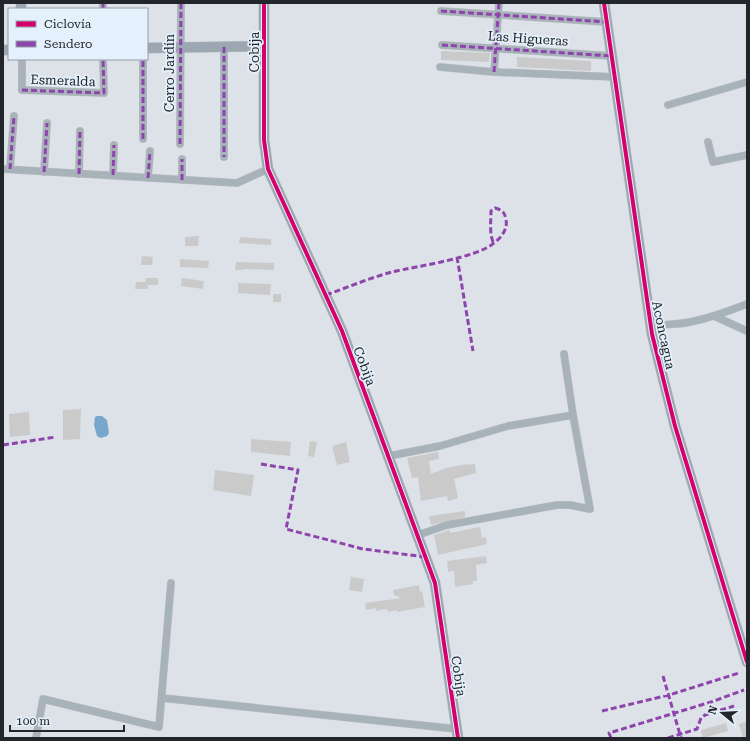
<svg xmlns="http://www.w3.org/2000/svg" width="750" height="741" font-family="'Roboto Serif',serif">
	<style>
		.water { fill: #78a6cc }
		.building { fill: #cacacb }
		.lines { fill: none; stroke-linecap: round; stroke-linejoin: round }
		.street-casing { stroke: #bbc0c5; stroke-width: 8 }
		.secondary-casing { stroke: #bbc0c5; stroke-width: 11 }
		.street { stroke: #a8b2b9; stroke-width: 7 }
		.secondary { stroke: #9da7b1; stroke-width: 10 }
		.quiet { stroke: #8e44ad; stroke-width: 3; stroke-dasharray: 6 3; stroke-linecap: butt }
		.cycleway-casing { stroke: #e4f0fb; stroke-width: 6 }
		.cycleway { stroke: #d6006c; stroke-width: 4 }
		.labels { text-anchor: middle; stroke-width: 3.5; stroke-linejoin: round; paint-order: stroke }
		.street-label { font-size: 13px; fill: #22262a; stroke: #e4f0fb }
	</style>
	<rect width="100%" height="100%" fill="#dce2e8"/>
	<path class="water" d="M97,416H102L107,420L109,433L107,436L101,438L97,436L94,425L95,417Z"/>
	<path class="building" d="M441,51L490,53L489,62L441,60Z
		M517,57L591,61V71L517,67Z
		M199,236L198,246H185V237Z
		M240,237L271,239V245L239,243Z
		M142,256L153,257L152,265H141Z
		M180,259L209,261L208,268L180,267Z
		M236,262L274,263V270L244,269L243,270H235Z
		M146,278H158V285H148V289H135L136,282H145Z
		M182,278L204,281L203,289L181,286Z
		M238,283L271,284L270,295L238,293Z
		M273,294H281V302H273Z
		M81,409L80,439L63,440V410Z
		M29,412L30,435L10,437L9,414Z
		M251,439L291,442L290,456L251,452Z
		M310,441L317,442L314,457L308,456Z
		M346,442L350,462L337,465L332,446Z
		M438,452L439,459L429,461L431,474L446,468L467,464V465L475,464L476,473L454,479L458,498L448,501L447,496L421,501L418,477L412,478L407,458Z
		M215,470L254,475L251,496L213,490Z
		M465,511V517L431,525L429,516Z
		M480,527L482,538L486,537L487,544L438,555L434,535L450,530V533Z
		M486,556L487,563L476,565L477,581H473V584L455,587L454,571L448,572L447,561Z
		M351,577L364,579L362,592L349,590Z
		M419,585L420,592L422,591L425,607L397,612V610L388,612L387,609L376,611V608L366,610L365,603L402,598L394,595L393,590Z
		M747,721V738H743L739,724Z
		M726,723L728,731L703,738L701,730Z"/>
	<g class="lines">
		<g class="street-casing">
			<path id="street" d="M103,3V9
				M441,11L607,22
				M442,45L612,56
				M224,47V157
				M22,59V90L104,93L103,59
				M440,67L494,72L615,77
				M494,72L499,3
				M668,105L747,82
				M143,139V59
				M708,142L713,162L747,155
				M180,144L181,3
				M3,169L237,183L268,169
				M10,169L14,116
				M44,172L47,123
				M79,174L80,131
				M113,175L114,145
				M148,178L150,151
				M182,180V159
				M714,316L747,331
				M651,328C664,323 677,325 690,322C710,318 729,311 747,304
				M564,354L573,415
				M389,456L440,446L508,426L573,415L590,509L570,505H557L447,525L418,535
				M162,698L457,729
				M36,738L43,699L159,727L171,583"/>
		</g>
		<g class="secondary-casing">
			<path id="secondary" d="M21,3V9
				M264,3V140L268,169L342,331L435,583L458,738
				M604,3L652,334L675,426L747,662
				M147,48L264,46
				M3,50H9"/>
		</g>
		<use href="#street" class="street"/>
		<use href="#secondary" class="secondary"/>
		<path class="quiet" d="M103,3V9
			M441,11L607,22
			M442,45L612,56
			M224,47V157
			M494,72L499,3
			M22,90L104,93L103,59
			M143,139V59
			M180,144L181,3
			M10,169L14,116
			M44,172L47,123
			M79,174L80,131
			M113,175L114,145
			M148,178L150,151
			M182,180V159
			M457,257L473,351
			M326,295C348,287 370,278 392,272C417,266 477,258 494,243C501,238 508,229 506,220C505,212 502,210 495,208L491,211C491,221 489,235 494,244
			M3,445L56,437
			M261,464L298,470L286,529L363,549L426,557
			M663,676L681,738
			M602,711L669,695L739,673
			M611,738L609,733L711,702L744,690
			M668,738L697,729L701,718L705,715L734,706"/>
		<g class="cycleway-casing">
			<path id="cycleway" d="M264,3V140L268,169L342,331L435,583L458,738
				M604,3L652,334L675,426L747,662"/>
		</g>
		<use href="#cycleway" class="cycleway"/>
	</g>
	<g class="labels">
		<g class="street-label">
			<text transform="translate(528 38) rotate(4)" y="5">Las Higueras</text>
			<text transform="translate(254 52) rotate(-90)" y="5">Cobija</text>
			<text transform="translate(169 73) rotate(-90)" y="5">Cerro Jardín</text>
			<text transform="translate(63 80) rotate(2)" y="5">Esmeralda</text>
			<text transform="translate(664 335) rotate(78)" y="5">Aconcagua</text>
			<text transform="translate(365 366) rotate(69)" y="5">Cobija</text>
			<text transform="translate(459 676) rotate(82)" y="5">Cobija</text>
		</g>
	</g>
	<rect width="750" height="741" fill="none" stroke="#22262a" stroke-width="8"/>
	<rect x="8" y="8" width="140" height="52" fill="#e4f0fb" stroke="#969fa7"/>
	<rect x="16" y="21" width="20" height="6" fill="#d6006c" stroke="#969fa7"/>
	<text x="44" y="28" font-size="12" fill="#22262a">Ciclovía</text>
	<rect x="16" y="41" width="20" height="6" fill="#8e44ad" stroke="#969fa7"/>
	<text x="44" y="48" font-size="12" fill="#22262a">Sendero</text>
	<g transform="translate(722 713) rotate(288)" stroke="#e4f0fb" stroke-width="3" paint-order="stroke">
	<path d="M0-3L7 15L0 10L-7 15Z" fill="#22262a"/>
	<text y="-6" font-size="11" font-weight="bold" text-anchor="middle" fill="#22262a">N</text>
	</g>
	<path d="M10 725v6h114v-6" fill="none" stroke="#22262a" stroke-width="2"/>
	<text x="16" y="725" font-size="12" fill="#22262a" stroke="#e4f0fb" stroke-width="3" paint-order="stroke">100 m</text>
</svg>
